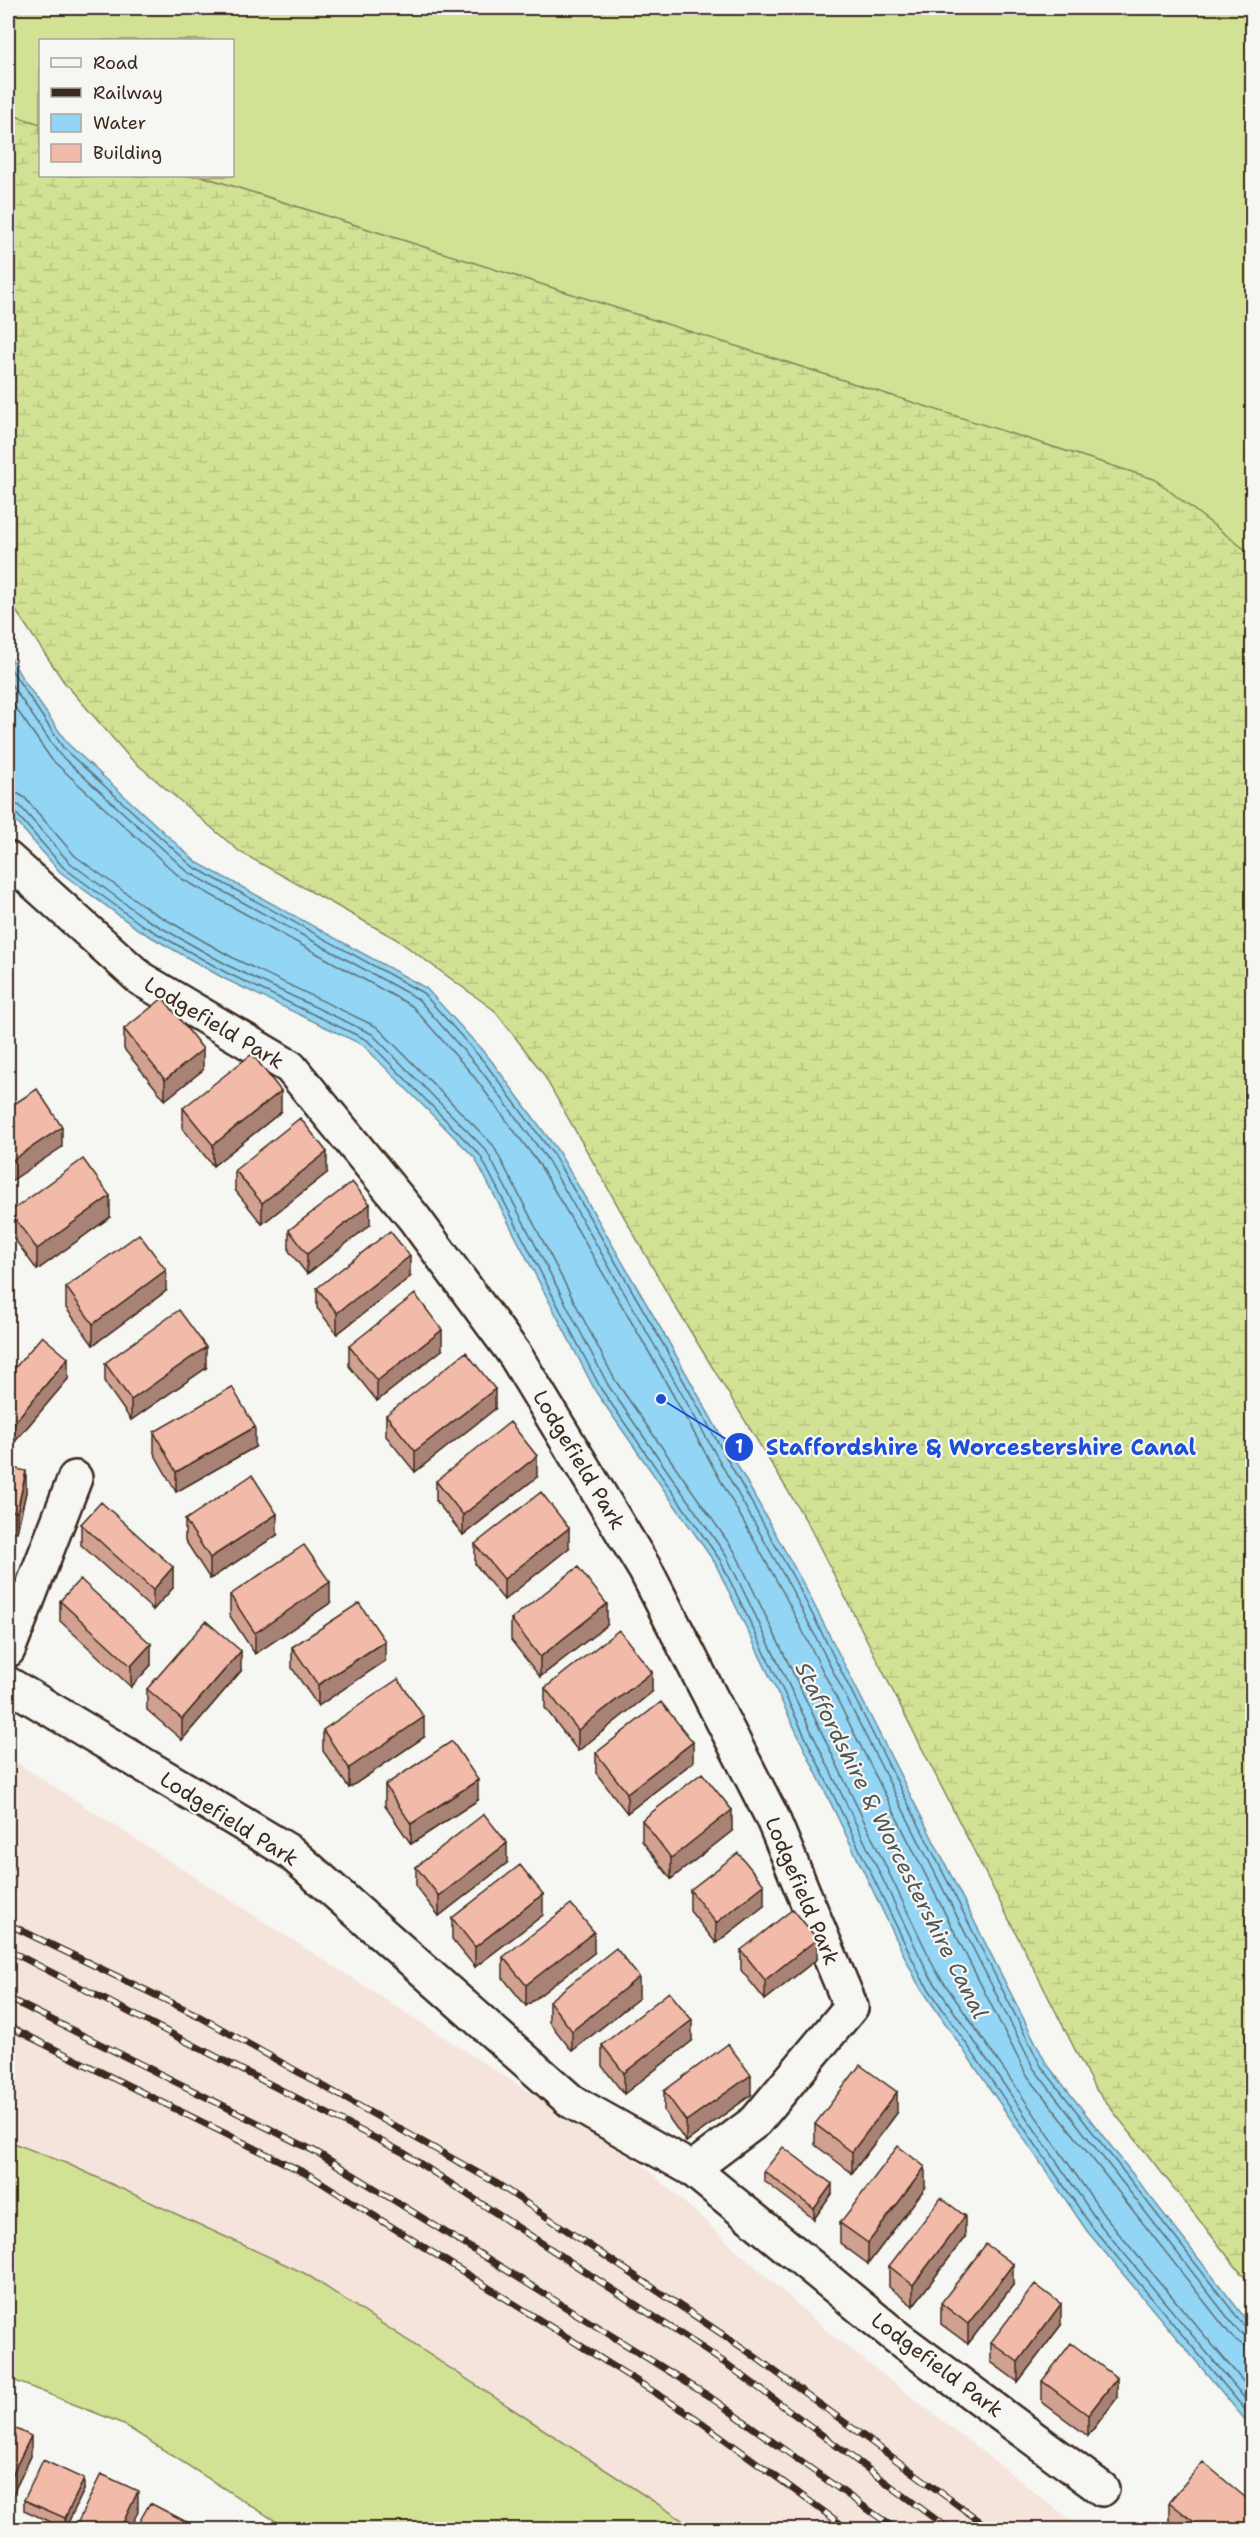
<svg xmlns="http://www.w3.org/2000/svg" width="1260" height="2537" font-family="'Shantell Sans',sans-serif">
	<style>
		.built { fill: #f5e4dc }
		.grass { fill: #d2e295; stroke: #86865a; stroke-width: 1.5 }
		.wetland { fill: url(#wetland-marsh); stroke: #86865a; stroke-width: 1.5 }
		.water { fill: #92d5f4; stroke: #6f919e; stroke-width: 1.5 }
		.lines { fill: none; stroke-linecap: round; stroke-linejoin: round }
		.shore { stroke: #5e6e74; stroke-width: 1.5 }
		.street-casing { stroke: #3b2a1e; stroke-width: 38 }
		.street { stroke: #f6f6f2; stroke-width: 33 }
		.rail-casing { stroke: #3b2a1e; stroke-width: 7 }
		.rail { stroke: #f6f6f2; stroke-width: 4.5; stroke-dasharray: 14; stroke-linecap: butt }
		.wall { fill: #d0a091; stroke: #3b2a1e; stroke-width: 1.5 }
		.shaded-wall { fill: #a98276; stroke: #3b2a1e; stroke-width: 1.5 }
		.building { fill: #f2baa9; stroke: #3b2a1e; stroke-width: 1.5 }
		.labels { text-anchor: middle; stroke-width: 4.5; stroke-linejoin: round; paint-order: stroke }
		.street-label { font-size: 21px; fill: #3b2a1e; stroke: #f6f6f2 }
		.water-label { font-size: 22px; font-style: italic; fill: #515554; stroke: #f6f6f2 }
		.leader { fill: none; stroke: #1d4ed8; stroke-width: 2 }
		.callout-dot { fill: #1d4ed8; stroke: #f6f6f2; stroke-width: 2 }
		.mark-label { font-size: 18px; text-anchor: middle; font-weight: bold; fill: #fff }
		.callout-label { font-size: 22px; text-anchor: middle; font-weight: bold; fill: #1d4ed8; stroke: #f6f6f2; stroke-width: 4.5; stroke-linejoin: round; paint-order: stroke }
	</style>
	<defs>
		<pattern id="wetland-marsh" width="20" height="14" patternUnits="userSpaceOnUse" patternTransform="scale(1.5)"><rect width="20" height="14" fill="#d2e295"/><path d="M1 5h8M5 5V1M11 12h8M15 12V8" fill="none" stroke="#b5c280"/></pattern>
	</defs>
	<rect width="100%" height="100%" fill="#f6f6f2"/>
	<filter id="ink" filterUnits="userSpaceOnUse"><feTurbulence type="fractalNoise" baseFrequency=".0167" numOctaves="2"/><feDisplacementMap in="SourceGraphic" scale="12" xChannelSelector="R" yChannelSelector="G"/><feConvolveMatrix kernelMatrix="1 2 1 2 8 2 1 2 1" color-interpolation-filters="sRGB"/></filter>
	<g filter="url(#ink)">
		<path class="built" d="M8,1757L644,2166L829,2333L1082,2529H696L306,2274L68,2164L8,2141Z"/>
		<path class="grass" d="M8,8H1252V555L1153,479L201,176H232V40H40V124L8,114Z
			M8,2141L68,2164L306,2274L696,2529H288L121,2423L8,2378Z"/>
		<path class="wetland" d="M8,114L40,124V176H201L1154,479L1252,555V2287L1094,2087L807,1522L670,1298L542,1072L494,1010L396,939L240,852L130,758L64,682L8,599Z"/>
		<path class="water" d="M8,653L22,678L68,744L196,862L426,988L490,1059L558,1151L668,1341L803,1583L1046,2063L1252,2327V2428L1087,2231L917,1982L715,1563L596,1392L475,1158L363,1045L225,979L139,930L60,872L8,812Z"/>
		<g class="lines">
			<path class="shore" d="M8,665L64,749L192,866L423,993L485,1063L553,1154L663,1344L798,1586L1041,2066L1245,2327L1252,2330
				M8,680L59,754L188,872L418,999L479,1068L547,1159L656,1348L792,1590L1034,2069L1239,2332L1246,2336L1252,2337
				M8,697L52,760L182,879L412,1006L472,1074L539,1164L649,1352L784,1594L1026,2074L1233,2338L1243,2345L1252,2346
				M8,792L17,793L25,798L75,856L151,911L235,959L377,1027L493,1145L615,1380L735,1552L936,1971L1105,2217L1252,2392
				M8,801L20,806L69,862L146,919L231,967L372,1034L486,1150L608,1385L727,1557L929,1975L1098,2222L1252,2407
				M8,809L14,811L64,868L142,925L227,973L367,1040L480,1155L601,1389L720,1560L922,1979L1092,2227L1252,2418"/>
			<g class="street-casing">
				<path id="street" d="M8,859L141,979L290,1067L414,1218L515,1355L646,1571L772,1817L851,2007L756,2121L692,2169L571,2101L290,1852L8,1684
					M8,1650L75,1478
					M692,2169L898,2338L1102,2489"/>
			</g>
			<use href="#street" class="street"/>
			<g class="rail-casing">
				<path id="rail" d="M8,1924L195,2014L496,2183L743,2348L992,2530
					M8,1950L404,2153L728,2365L950,2530
					M8,1998L318,2153L710,2397L897,2530
					M8,2026L311,2176L697,2419L849,2530"/>
			</g>
			<use href="#rail" class="rail"/>
		</g>
		<path class="wall" d="M124,1029L203,1070L165,1100L124,1049Z
			M183,1108L281,1112L213,1166L183,1129Z
			M235,1170L327,1173L262,1224L235,1190Z
			M10,1212L110,1217L37,1270L10,1233Z
			M370,1225L307,1274L289,1251V1230Z
			M410,1277L337,1334L317,1308V1288Z
			M66,1287L166,1291L93,1345L66,1308Z
			M349,1346L442,1350L377,1401L349,1366Z
			M105,1363L206,1368L131,1420L105,1383Z
			M8,1376L68,1379L13,1444L8,1439Z
			M495,1409L415,1472L386,1436V1415Z
			M154,1432L255,1447L176,1492L154,1453Z
			M8,1467L26,1492L17,1532L8,1530Z
			M537,1477L463,1535L436,1501V1481Z
			M185,1520L277,1535L210,1579L185,1540Z
			M81,1524L173,1588L153,1610L81,1545Z
			M475,1544L569,1548L504,1600L475,1564Z
			M230,1595L330,1603L255,1654L230,1616Z
			M60,1601L151,1665L131,1687L60,1621Z
			M511,1619L607,1625L540,1677L511,1640Z
			M292,1647L385,1661L318,1706L292,1668Z
			M241,1671L182,1740L147,1710V1689Z
			M545,1688L652,1692L578,1751L545,1708Z
			M323,1730L424,1737L349,1788L323,1751Z
			M596,1753L693,1762L627,1813L596,1773Z
			M385,1785L478,1800L411,1844L385,1806Z
			M642,1820L732,1831L671,1879L642,1841Z
			M507,1863L439,1916L416,1887V1867Z
			M690,1890L764,1906L716,1943L690,1911Z
			M543,1915L475,1967L452,1939V1918Z
			M741,1950L817,1959L765,2000L741,1970Z
			M594,1953L526,2006L503,1978V1957Z
			M639,1998L572,2051L549,2022V2001Z
			M692,2041L624,2094L602,2066V2045Z
			M664,2091L751,2095L686,2142L664,2111Z
			M897,2113L852,2173L815,2145V2124Z
			M764,2171L832,2194L814,2219L764,2181Z
			M925,2188L868,2264L840,2243V2223Z
			M965,2237L913,2306L889,2287V2266Z
			M1013,2285L968,2344L941,2324V2303Z
			M1061,2325L1018,2382L991,2362V2342Z
			M1042,2381L1117,2398L1088,2436L1042,2402Z
			M8,2425L31,2456L8,2504Z
			M84,2490L65,2529L24,2510V2500Z
			M1169,2502L1252,2529H1178L1169,2523Z"/>
		<path class="shaded-wall" d="M203,1049V1070L165,1100V1080Z
			M281,1091V1112L213,1166V1145Z
			M62,1127V1147L8,1183V1163Z
			M327,1152V1173L262,1224V1203Z
			M110,1196V1217L37,1270V1249Z
			M370,1204V1225L307,1274V1254Z
			M410,1256V1277L337,1334V1313Z
			M166,1270V1291L93,1345V1324Z
			M442,1330V1350L377,1401V1381Z
			M206,1347V1368L131,1420V1400Z
			M68,1358V1379L13,1444V1424Z
			M495,1389V1409L415,1472V1451Z
			M255,1427V1447L176,1492V1472Z
			M537,1456V1477L463,1535V1515Z
			M26,1471V1492L17,1532V1512Z
			M277,1514V1535L210,1579V1558Z
			M569,1528V1548L504,1600V1579Z
			M173,1567V1588L153,1610V1590Z
			M330,1582V1603L255,1654V1633Z
			M607,1604V1625L540,1677V1657Z
			M385,1641V1661L318,1706V1685Z
			M151,1644V1665L131,1687V1666Z
			M241,1651V1671L182,1740V1719Z
			M652,1672V1692L578,1751V1730Z
			M424,1717V1737L349,1788V1768Z
			M693,1742V1762L627,1813V1793Z
			M478,1780V1800L411,1844V1824Z
			M732,1810V1831L671,1879V1858Z
			M507,1843V1863L439,1916V1896Z
			M764,1885V1906L716,1943V1923Z
			M543,1894V1915L475,1967V1947Z
			M594,1932V1953L526,2006V1985Z
			M817,1939V1959L765,2000V1980Z
			M639,1977V1998L572,2051V2031Z
			M692,2020V2041L624,2094V2073Z
			M751,2075V2095L686,2142V2121Z
			M897,2092V2113L852,2173V2152Z
			M925,2167V2188L868,2264V2243Z
			M832,2184V2194L814,2219V2209Z
			M965,2216V2237L913,2306V2285Z
			M1013,2264V2285L968,2344V2324Z
			M1061,2304V2325L1018,2382V2362Z
			M1117,2378V2398L1088,2436V2415Z
			M31,2436V2456L8,2504V2483Z
			M84,2479V2490L65,2529V2518Z
			M138,2491V2512L129,2529H120Z"/>
		<path class="building" d="M163,998L203,1049L165,1080L124,1029Z
			M252,1054L281,1091L213,1145L183,1108Z
			M37,1089L62,1127L8,1163V1108Z
			M300,1118L327,1152L262,1203L235,1170Z
			M83,1159L110,1196L37,1249L10,1212Z
			M352,1182L370,1204L307,1254L289,1230Z
			M390,1231L410,1256L337,1313L317,1288Z
			M139,1234L166,1270L93,1324L66,1287Z
			M415,1294L442,1330L377,1381L349,1346Z
			M179,1310L206,1347L131,1400L105,1363Z
			M42,1336L68,1358L13,1424L8,1419V1376Z
			M466,1352L495,1389L415,1451L386,1415Z
			M232,1387L255,1427L176,1472L154,1432Z
			M510,1422L537,1456L463,1515L436,1481Z
			M8,1467L26,1471L17,1512L8,1510Z
			M252,1475L277,1514L210,1558L185,1520Z
			M541,1492L569,1528L504,1579L475,1544Z
			M101,1502L173,1567L153,1590L81,1524Z
			M304,1545L330,1582L255,1633L230,1595Z
			M578,1567L607,1604L540,1657L511,1619Z
			M80,1579L151,1644L131,1666L60,1601Z
			M359,1603L385,1641L318,1685L292,1647Z
			M206,1621L241,1651L182,1719L147,1689Z
			M619,1630L652,1672L578,1730L545,1688Z
			M398,1679L424,1717L349,1768L323,1730Z
			M661,1702L693,1742L627,1793L596,1753Z
			M452,1741L478,1780L411,1824L385,1785Z
			M702,1773L732,1810L671,1858L642,1820Z
			M484,1814L507,1843L439,1896L416,1867Z
			M738,1853L764,1885L716,1923L690,1890Z
			M520,1865L543,1894L475,1947L452,1918Z
			M571,1904L594,1932L526,1985L503,1957Z
			M793,1909L817,1939L765,1980L741,1950Z
			M616,1948L639,1977L572,2031L549,2001Z
			M669,1992L692,2020L624,2073L602,2045Z
			M728,2044L751,2075L686,2121L664,2091Z
			M860,2065L897,2092L852,2152L815,2124Z
			M898,2146L925,2167L868,2243L840,2223Z
			M783,2147L832,2184L814,2209L764,2171Z
			M941,2198L965,2216L913,2285L889,2266Z
			M986,2244L1013,2264L968,2324L941,2303Z
			M1035,2284L1061,2304L1018,2362L991,2342Z
			M1071,2343L1117,2378L1088,2415L1042,2381Z
			M8,2425L31,2436L8,2483Z
			M43,2460L84,2479L65,2518L24,2500Z
			M1203,2462L1252,2503V2529H1203L1169,2502Z
			M101,2474L138,2491L120,2529H78L75,2528Z
			M150,2503L200,2529H135Z"/>
	</g>
	<g class="labels">
		<g class="street-label">
			<text transform="translate(214 1023) rotate(31)" y="7">Lodgefield Park</text>
			<text transform="translate(579 1460) rotate(59)" y="7">Lodgefield Park</text>
			<text transform="translate(229 1819) rotate(32)" y="7">Lodgefield Park</text>
			<text transform="translate(802 1891) rotate(67)" y="7">Lodgefield Park</text>
			<text transform="translate(937 2365) rotate(37)" y="7">Lodgefield Park</text>
		</g>
		<g class="water-label">
			<text transform="translate(892 1840) rotate(63)" y="8">Staffordshire &amp; Worcestershire Canal</text>
		</g>
	</g>
	<path class="leader" d="M661 1399L739 1447"/>
	<g class="callout-dot">
		<circle cx="661" cy="1399" r="6"/>
		<circle cx="739" cy="1447" r="15"/>
	</g>
	<g class="mark-label">
		<text x="739" y="1453">1</text>
	</g>
	<g class="callout-label">
		<text x="981" y="1455">Staffordshire &amp; Worcestershire Canal</text>
	</g>
	<rect width="1260" height="2537" fill="none" stroke="#f6f6f2" stroke-width="30"/>
	<rect x="15" y="15" width="1230" height="2507" fill="none" stroke="#3b2a1e" stroke-width="2" filter="url(#ink)"/>
	<rect x="39" y="39" width="195" height="138" fill="#f6f6f2" stroke="#aba49d" stroke-width="1.5"/>
	<rect x="51" y="58" width="30" height="9" fill="#f6f6f2" stroke="#aba49d" stroke-width="1.5"/>
	<text x="93" y="69" font-size="18" fill="#3b2a1e">Road</text>
	<rect x="51" y="88" width="30" height="9" fill="#3b2a1e" stroke="#aba49d" stroke-width="1.5"/>
	<text x="93" y="99" font-size="18" fill="#3b2a1e">Railway</text>
	<rect x="51" y="114" width="30" height="18" fill="#92d5f4" stroke="#aba49d" stroke-width="1.5"/>
	<text x="93" y="129" font-size="18" fill="#3b2a1e">Water</text>
	<rect x="51" y="144" width="30" height="18" fill="#f2baa9" stroke="#aba49d" stroke-width="1.5"/>
	<text x="93" y="159" font-size="18" fill="#3b2a1e">Building</text>
</svg>
